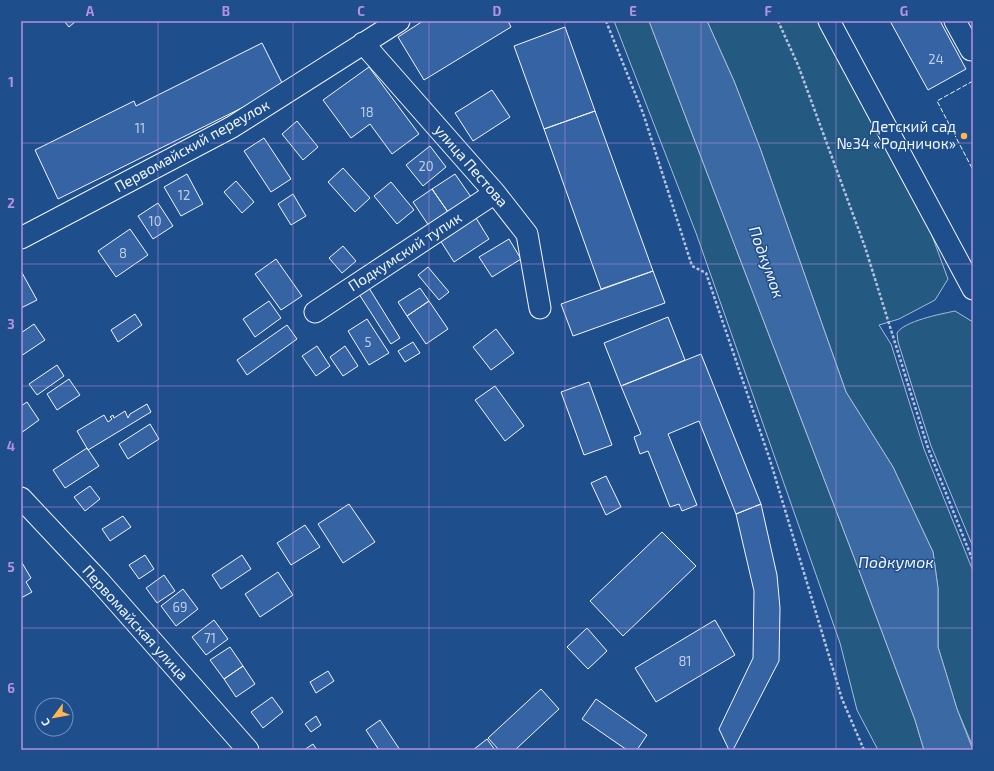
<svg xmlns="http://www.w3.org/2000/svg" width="994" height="771" font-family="'Exo 2',sans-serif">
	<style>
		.green { fill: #245a82; stroke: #a8bbd7 }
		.water { fill: #3b69a3; stroke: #a8bbd7 }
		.building { fill: #3563a3; stroke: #f2f6ff }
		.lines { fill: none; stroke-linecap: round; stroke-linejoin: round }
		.minor-casing { stroke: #f2f6ff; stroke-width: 23 }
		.path { stroke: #b3c4dc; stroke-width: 2.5; stroke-dasharray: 3 2; stroke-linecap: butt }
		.minor { stroke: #1f4e8c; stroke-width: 21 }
		.fence { stroke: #f2f6ff; stroke-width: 1; stroke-dasharray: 5 2; stroke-linecap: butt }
		.grid { fill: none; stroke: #b691df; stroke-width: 1; stroke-opacity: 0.55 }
		.poi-dot { fill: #ffb74d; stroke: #1f4e8c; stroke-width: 1.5 }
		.labels { text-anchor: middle; stroke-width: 3; stroke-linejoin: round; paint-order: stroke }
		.number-label { font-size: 13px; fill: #c3d1e8 }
		.poi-label { font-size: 15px; fill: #f2f6ff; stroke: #1f4e8c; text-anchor: end }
		.street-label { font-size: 15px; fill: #f2f6ff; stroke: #1f4e8c }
		.water-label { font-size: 16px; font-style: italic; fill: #f2f6ff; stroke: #1f4e8c }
		.neatline { fill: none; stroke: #b691df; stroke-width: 1.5 }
		.grid-label { font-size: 13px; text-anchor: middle; font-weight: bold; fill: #b691df }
	</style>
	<rect width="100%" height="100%" fill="#1f4e8c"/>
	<path class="green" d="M614,21H649L860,573L915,720L924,750H878L857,710L840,643L696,233Z
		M707,21H824L920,203L948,279L935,300L899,319L879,325L891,344L924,449L973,571V747L957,709L938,647V588L933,552L893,467L846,392L760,148L734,81Z
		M955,311L973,322V547L931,446L898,342L897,333C904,321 941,314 955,311Z"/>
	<path class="water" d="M649,21H707L734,81L760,148L846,392L893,467L933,552L938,588V647L957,709L973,750H924L915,720L860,573Z"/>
	<path class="building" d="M64,21H76L69,27Z
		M423,21H508L511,27L424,80L398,37Z
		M890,21H940L966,69L928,90Z
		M565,27L595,111L544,129L514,46Z
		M262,43L284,87L58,199L35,150L134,101L136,106Z
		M369,67L419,134L392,154L370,124L351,138L323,100Z
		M492,90L510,117L473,141L455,113Z
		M595,111L653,271L601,289L544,129Z
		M297,121L318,147L303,160L282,134Z
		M264,138L291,179L271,192L244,151Z
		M430,146L446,167L423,186L406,165Z
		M343,168L370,198L355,212L328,182Z
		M187,174L203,204L181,216L164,187Z
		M455,174L471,197L448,212L432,189Z
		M236,181L254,202L242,213L224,192Z
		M391,182L414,210L397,224L374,196Z
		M432,189L448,212L429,226L413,202Z
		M293,194L306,216L291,225L278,204Z
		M158,203L173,226L153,239L138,216Z
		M476,218L489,239L454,262L440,240Z
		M130,229L148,255L116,277L98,251Z
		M509,239L521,259L492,277L479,257Z
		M343,246L356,261L342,273L329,258Z
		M276,259L302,296L281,310L255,274Z
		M428,267L449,292L439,300L418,275Z
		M21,271L37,300L21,308Z
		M653,271L665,303L573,336L561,304Z
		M369,288L400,338L391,344L359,294Z
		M420,288L429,301L407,316L398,302Z
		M269,301L281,318L255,337L243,319Z
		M429,301L448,329L426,344L407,316Z
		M135,314L142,325L118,342L111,330Z
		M668,317L685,360L621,386L604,343Z
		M367,319L389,353L369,365L348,331Z
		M34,324L45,340L21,356V333Z
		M287,325L297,339L247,375L237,360Z
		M496,329L514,353L491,370L473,347Z
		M413,342L420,353L405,362L398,351Z
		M317,346L330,366L316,376L302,356Z
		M345,346L358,366L343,376L330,357Z
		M701,354L761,504L736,514L699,421L668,434L697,505L682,511L679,504L670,507L648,451L640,454L634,437L641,434L621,386Z
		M57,365L64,376L37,395L29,384Z
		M69,379L80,395L57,410L47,394Z
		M589,382L612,445L584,455L561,392Z
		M495,386L524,426L505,441L475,400Z
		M27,402L39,420L21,433V406Z
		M147,404L151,412L88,450L77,431L104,415L108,422L112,419L110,417L113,415L114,418L125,411L128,418L130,414Z
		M150,424L159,439L128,459L119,444Z
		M87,448L99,466L65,488L53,470Z
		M606,476L621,507L606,515L591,483Z
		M90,486L100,499L85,511L74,497Z
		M349,504L375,542L343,563L318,524Z
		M761,504L777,575L780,608L779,661L733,750H729L719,729L753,658L754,591L736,514Z
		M123,516L131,527L110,541L102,529Z
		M305,525L320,547L291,565L277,543Z
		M662,532L696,566L623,636L590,601Z
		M145,555L154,569L139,579L129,565Z
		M242,555L251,569L221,589L212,575Z
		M21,561L31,578L26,582L32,592L21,598Z
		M278,572L293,595L260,617L245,594Z
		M164,575L175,591L157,603L146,588Z
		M183,589L198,609L176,626L161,606Z
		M214,620L228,639L206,655L192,637Z
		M715,620L735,655L656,702L635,668Z
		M587,628L607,651L588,669L567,647Z
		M230,647L243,666L224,679L210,660Z
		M243,666L255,684L236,697L224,679Z
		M328,671L334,681L316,693L310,682Z
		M541,689L559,709L515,750H499L488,738Z
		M272,697L283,712L263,728L251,712Z
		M596,699L647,735L637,750H627L582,719Z
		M316,716L321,725L311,732L305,724Z
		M380,720L400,750H379L366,730Z
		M487,739L495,750H473Z
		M313,744L317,750H304Z"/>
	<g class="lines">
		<g class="minor-casing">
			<path id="minor" d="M829,21L973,289
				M955,21L971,50
				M363,43L495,193L527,234L540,308
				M21,238L232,127L399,21
				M315,312L495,193
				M21,498L100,582L248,750"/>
		</g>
		<path class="path" d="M606,21L643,113L692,266L706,273L770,460L842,699L864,750
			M778,21L798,65L865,247L928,448L973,561"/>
		<use href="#minor" class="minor"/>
		<path class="fence" d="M973,81L937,101L973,170"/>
	</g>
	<path class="grid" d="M158,21V750M293,21V750M429,21V750M565,21V750M701,21V750M836,21V750M21,143H973M21,264H973M21,386H973M21,507H973M21,628H973"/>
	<circle class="poi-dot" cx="964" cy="136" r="4"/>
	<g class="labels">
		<g class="number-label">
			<text x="936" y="64">24</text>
			<text x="367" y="117">18</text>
			<text x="140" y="133">11</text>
			<text x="426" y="171">20</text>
			<text x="184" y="200">12</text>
			<text x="155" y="226">10</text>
			<text x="123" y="258">8</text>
			<text x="368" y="347">5</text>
			<text x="180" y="612">69</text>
			<text x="210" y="643">71</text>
			<text x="685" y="666">81</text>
		</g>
		<g class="poi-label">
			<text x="956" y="132">Детский сад<tspan x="956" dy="17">№34 «Родничок»</tspan></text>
		</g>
		<g class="street-label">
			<text transform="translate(192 146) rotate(-29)" y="5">Первомайский переулок</text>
			<text transform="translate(471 166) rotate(49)" y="5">улица Пестова</text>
			<text transform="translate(405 252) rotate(-33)" y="5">Подкумский тупик</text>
			<text transform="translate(135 623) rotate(48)" y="5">Первомайская улица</text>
		</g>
		<g class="water-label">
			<text transform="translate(767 262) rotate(70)" y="6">Подкумок</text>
			<text x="896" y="568">Подкумок</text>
		</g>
	</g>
	<rect width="994" height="771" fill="none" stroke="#1f4e8c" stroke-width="44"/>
	<g transform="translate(54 717) rotate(238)"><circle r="19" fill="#1f4e8c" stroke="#7391ba"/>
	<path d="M0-3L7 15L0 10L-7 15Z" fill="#ffb74d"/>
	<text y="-6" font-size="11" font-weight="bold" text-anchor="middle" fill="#f2f6ff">С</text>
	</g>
	<rect x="22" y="22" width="950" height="727" class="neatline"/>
	<g class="grid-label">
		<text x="90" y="16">A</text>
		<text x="226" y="16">B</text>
		<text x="361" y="16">C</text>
		<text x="497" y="16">D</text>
		<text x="633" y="16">E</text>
		<text x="768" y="16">F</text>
		<text x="904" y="16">G</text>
		<text x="11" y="87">1</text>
		<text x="11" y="208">2</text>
		<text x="11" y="329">3</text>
		<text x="11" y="451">4</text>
		<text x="11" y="572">5</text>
		<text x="11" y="693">6</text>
	</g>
</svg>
